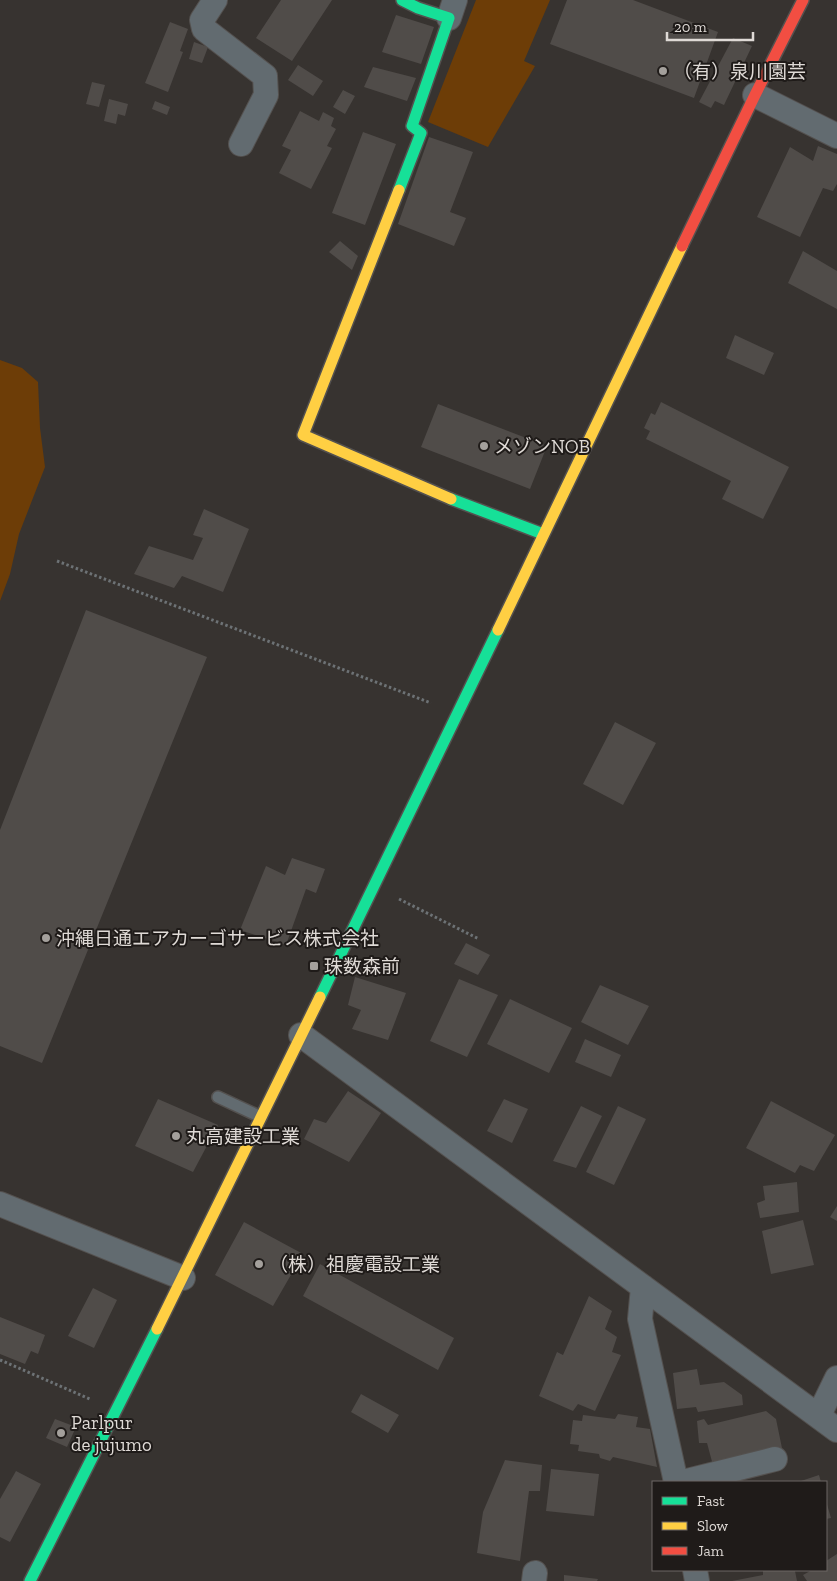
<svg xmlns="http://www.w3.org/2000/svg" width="837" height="1581" font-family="'Zilla Slab','Noto Sans JP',serif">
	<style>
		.green { fill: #6d3d07 }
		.building { fill: #504c49 }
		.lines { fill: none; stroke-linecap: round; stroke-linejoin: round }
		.lane-casing { stroke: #54514f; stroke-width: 14 }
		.street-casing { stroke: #54514f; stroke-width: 26 }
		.fast-casing { stroke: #54514f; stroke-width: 14 }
		.slow-casing { stroke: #54514f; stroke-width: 14 }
		.jam-casing { stroke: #54514f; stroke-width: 14 }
		.path { stroke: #6d7275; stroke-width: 3; stroke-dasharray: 2.5 2.5; stroke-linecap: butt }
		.lane { stroke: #626b70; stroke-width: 11 }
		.street { stroke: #626b70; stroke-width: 24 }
		.fast { stroke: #16e098; stroke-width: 11 }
		.slow { stroke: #ffcf43; stroke-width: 11 }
		.jam { stroke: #f24e42; stroke-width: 11 }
		.poi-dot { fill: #a4a09c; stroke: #1f1b19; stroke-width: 2 }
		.labels { text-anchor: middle; stroke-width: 4; stroke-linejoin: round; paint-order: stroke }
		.poi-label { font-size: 19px; fill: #dfdad6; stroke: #1f1b19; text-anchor: start }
	</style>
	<rect width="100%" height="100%" fill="#373330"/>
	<path class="green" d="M476,0H550L524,61L535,66L488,147L428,122Z
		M0,360L22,368L38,382L40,428L45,467L19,534L10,574L0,601Z"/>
	<path class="building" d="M281,0H332L292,61L256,38Z
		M567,0H633L718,32L694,98L550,44Z
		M396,15L434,27L421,64L382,52Z
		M170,22L188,29L180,51L183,52L168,92L145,83Z
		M733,38L752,46L724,105L715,101L711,108L699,102Z
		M194,42L208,47L202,63L189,59Z
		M298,65L323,81L313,96L288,80Z
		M373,67L416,78L407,101L364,87Z
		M92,82L105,85L99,107L86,104Z
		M343,90L355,96L345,114L333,107Z
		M109,99L128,104L125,116L118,114L116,124L104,121Z
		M155,101L170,107L167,115L152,109Z
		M300,111L319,121L323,112L334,118L331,126L336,129L327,146L332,148L311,189L279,173L291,150L282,146Z
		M363,132L396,144L365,225L332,213Z
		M429,137L473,152L450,212L466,218L454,246L398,224Z
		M818,146L837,154V184L833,191L823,188L800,237L757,217L790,147L813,161Z
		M340,241L358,256L352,270L329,252Z
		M803,251L837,271V309L788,283Z
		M735,335L774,353L764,375L726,358Z
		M661,402L789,467L763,519L722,499L731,481L646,439L650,431L644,428L651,413L655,415Z
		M438,404L547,446L530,489L421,447Z
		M204,509L249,529L223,592L182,576L174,588L134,574L149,546L193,560L203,538L193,535Z
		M86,610L207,657L42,1063L0,1046V830Z
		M615,722L656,743L623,805L583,784Z
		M292,858L325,869L316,893L306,889L286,945L240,930L266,866L285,875Z
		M466,943L490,955L478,975L454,964Z
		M355,977L406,993L388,1040L352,1029L361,1010L348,1005Z
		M459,979L498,995L467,1057L430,1041Z
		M600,985L649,1006L628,1045L581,1022Z
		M510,999L572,1028L549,1073L487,1044Z
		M585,1039L621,1055L611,1077L575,1062Z
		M348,1091L381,1113L349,1162L304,1139L314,1119L326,1123Z
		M158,1099L218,1125L193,1172L135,1146Z
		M504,1099L528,1109L512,1143L487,1131Z
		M771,1101L835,1135L814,1171L800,1165L795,1173L746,1148Z
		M581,1106L602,1116L576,1168L553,1161Z
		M618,1106L646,1119L614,1185L586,1172Z
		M797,1182L799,1212L760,1218L757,1203L765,1200L763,1186Z
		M837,1206V1221L830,1217Z
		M803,1220L814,1265L771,1274L762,1231Z
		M244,1222L303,1254L273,1306L215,1275Z
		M320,1264L454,1338L438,1370L303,1296Z
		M93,1288L117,1300L94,1348L68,1336Z
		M589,1296L612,1311L605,1329L617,1337L612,1352L621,1355L595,1411L578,1404L573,1411L539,1396L557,1352L563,1355Z
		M0,1317L45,1335L38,1354L31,1351L25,1364L0,1354Z
		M697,1369L700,1385L724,1382L742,1395L743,1405L698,1412L696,1407L677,1409L673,1373Z
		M361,1394L399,1415L388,1433L351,1412Z
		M766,1411L776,1419L783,1453L714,1469L707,1443H699L697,1421L704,1419L708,1425Z
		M618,1414L638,1417L636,1427L650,1429L657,1467L613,1457L610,1461L600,1458L599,1454L578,1451L579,1445L570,1444L573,1420L582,1421L583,1415L615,1419Z
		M55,1419L76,1427L67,1447L46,1438Z
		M505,1460L542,1465L540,1491H529L520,1561L477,1553L483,1512Z
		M551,1469L599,1474L594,1516L546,1511Z
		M16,1471L41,1484L10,1542L0,1537V1499Z
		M819,1475L821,1482H798Z
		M826,1501L831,1518L826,1519Z
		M837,1554V1581H807L803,1575L812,1570H826V1561Z
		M763,1570L795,1571L797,1581H732L763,1575Z
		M564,1575L598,1579L597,1581H564Z"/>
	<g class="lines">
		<g class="lane-casing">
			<path id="lane" d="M218,1097L261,1117"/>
		</g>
		<g class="street-casing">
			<path id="street" d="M215,0L202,20L204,29L265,76L266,95L241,144
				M449,18L455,0
				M755,95L837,136
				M301,1035L837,1430
				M0,1204L183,1278
				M643,1287L640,1319L676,1482
				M819,1415L837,1378
				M683,1482L775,1459
				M695,1570L697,1581
				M534,1581L535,1573"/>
		</g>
		<g class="fast-casing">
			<path id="fast" d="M399,190L421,133L412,126L449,18L418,8L402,0
				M451,499L543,534
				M320,997L498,630
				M30,1581L157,1329"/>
		</g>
		<g class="slow-casing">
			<path id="slow" d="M399,190L303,435L451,499
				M498,630L682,246
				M157,1329L320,997"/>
		</g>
		<g class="jam-casing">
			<path id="jam" d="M682,246L755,95L803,0"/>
		</g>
		<path class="path" d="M57,561L431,703
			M399,899L479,939
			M0,1360L90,1399"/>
		<use href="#lane" class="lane"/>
		<use href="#street" class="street"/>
		<use href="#fast" class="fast"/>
		<use href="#slow" class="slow"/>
		<use href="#jam" class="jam"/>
	</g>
	<g class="poi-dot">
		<circle cx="663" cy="71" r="5"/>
		<circle cx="484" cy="446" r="5"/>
		<circle cx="46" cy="938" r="5"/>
		<rect x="309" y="961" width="10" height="10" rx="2.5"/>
		<circle cx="176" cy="1136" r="5"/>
		<circle cx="259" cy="1264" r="5"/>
		<circle cx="61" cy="1433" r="5"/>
	</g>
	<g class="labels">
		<g class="poi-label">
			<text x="673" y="78">（有）泉川園芸</text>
			<text x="494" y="453">メゾンNOB</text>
			<text x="56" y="945">沖縄日通エアカーゴサービス株式会社</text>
			<text x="324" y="973">珠数森前</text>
			<text x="186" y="1143">丸高建設工業</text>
			<text x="269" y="1271">（株）祖慶電設工業</text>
			<text x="71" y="1429">Parlpur<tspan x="71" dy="22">de jujumo</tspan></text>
		</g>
	</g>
	<rect x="652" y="1481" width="175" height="90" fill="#1f1b19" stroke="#6c6765"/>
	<rect x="662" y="1497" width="25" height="8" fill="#16e098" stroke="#6c6765"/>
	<text x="697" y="1506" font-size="15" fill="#dfdad6">Fast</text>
	<rect x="662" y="1522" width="25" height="8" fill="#ffcf43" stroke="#6c6765"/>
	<text x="697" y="1531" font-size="15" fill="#dfdad6">Slow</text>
	<rect x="662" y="1547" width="25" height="8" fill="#f24e42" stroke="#6c6765"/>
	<text x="697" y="1556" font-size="15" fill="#dfdad6">Jam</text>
	<path d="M667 32v8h86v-8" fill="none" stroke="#dfdad6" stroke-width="2.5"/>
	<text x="674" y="32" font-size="15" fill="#dfdad6" stroke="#1f1b19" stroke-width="4" paint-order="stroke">20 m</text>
</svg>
